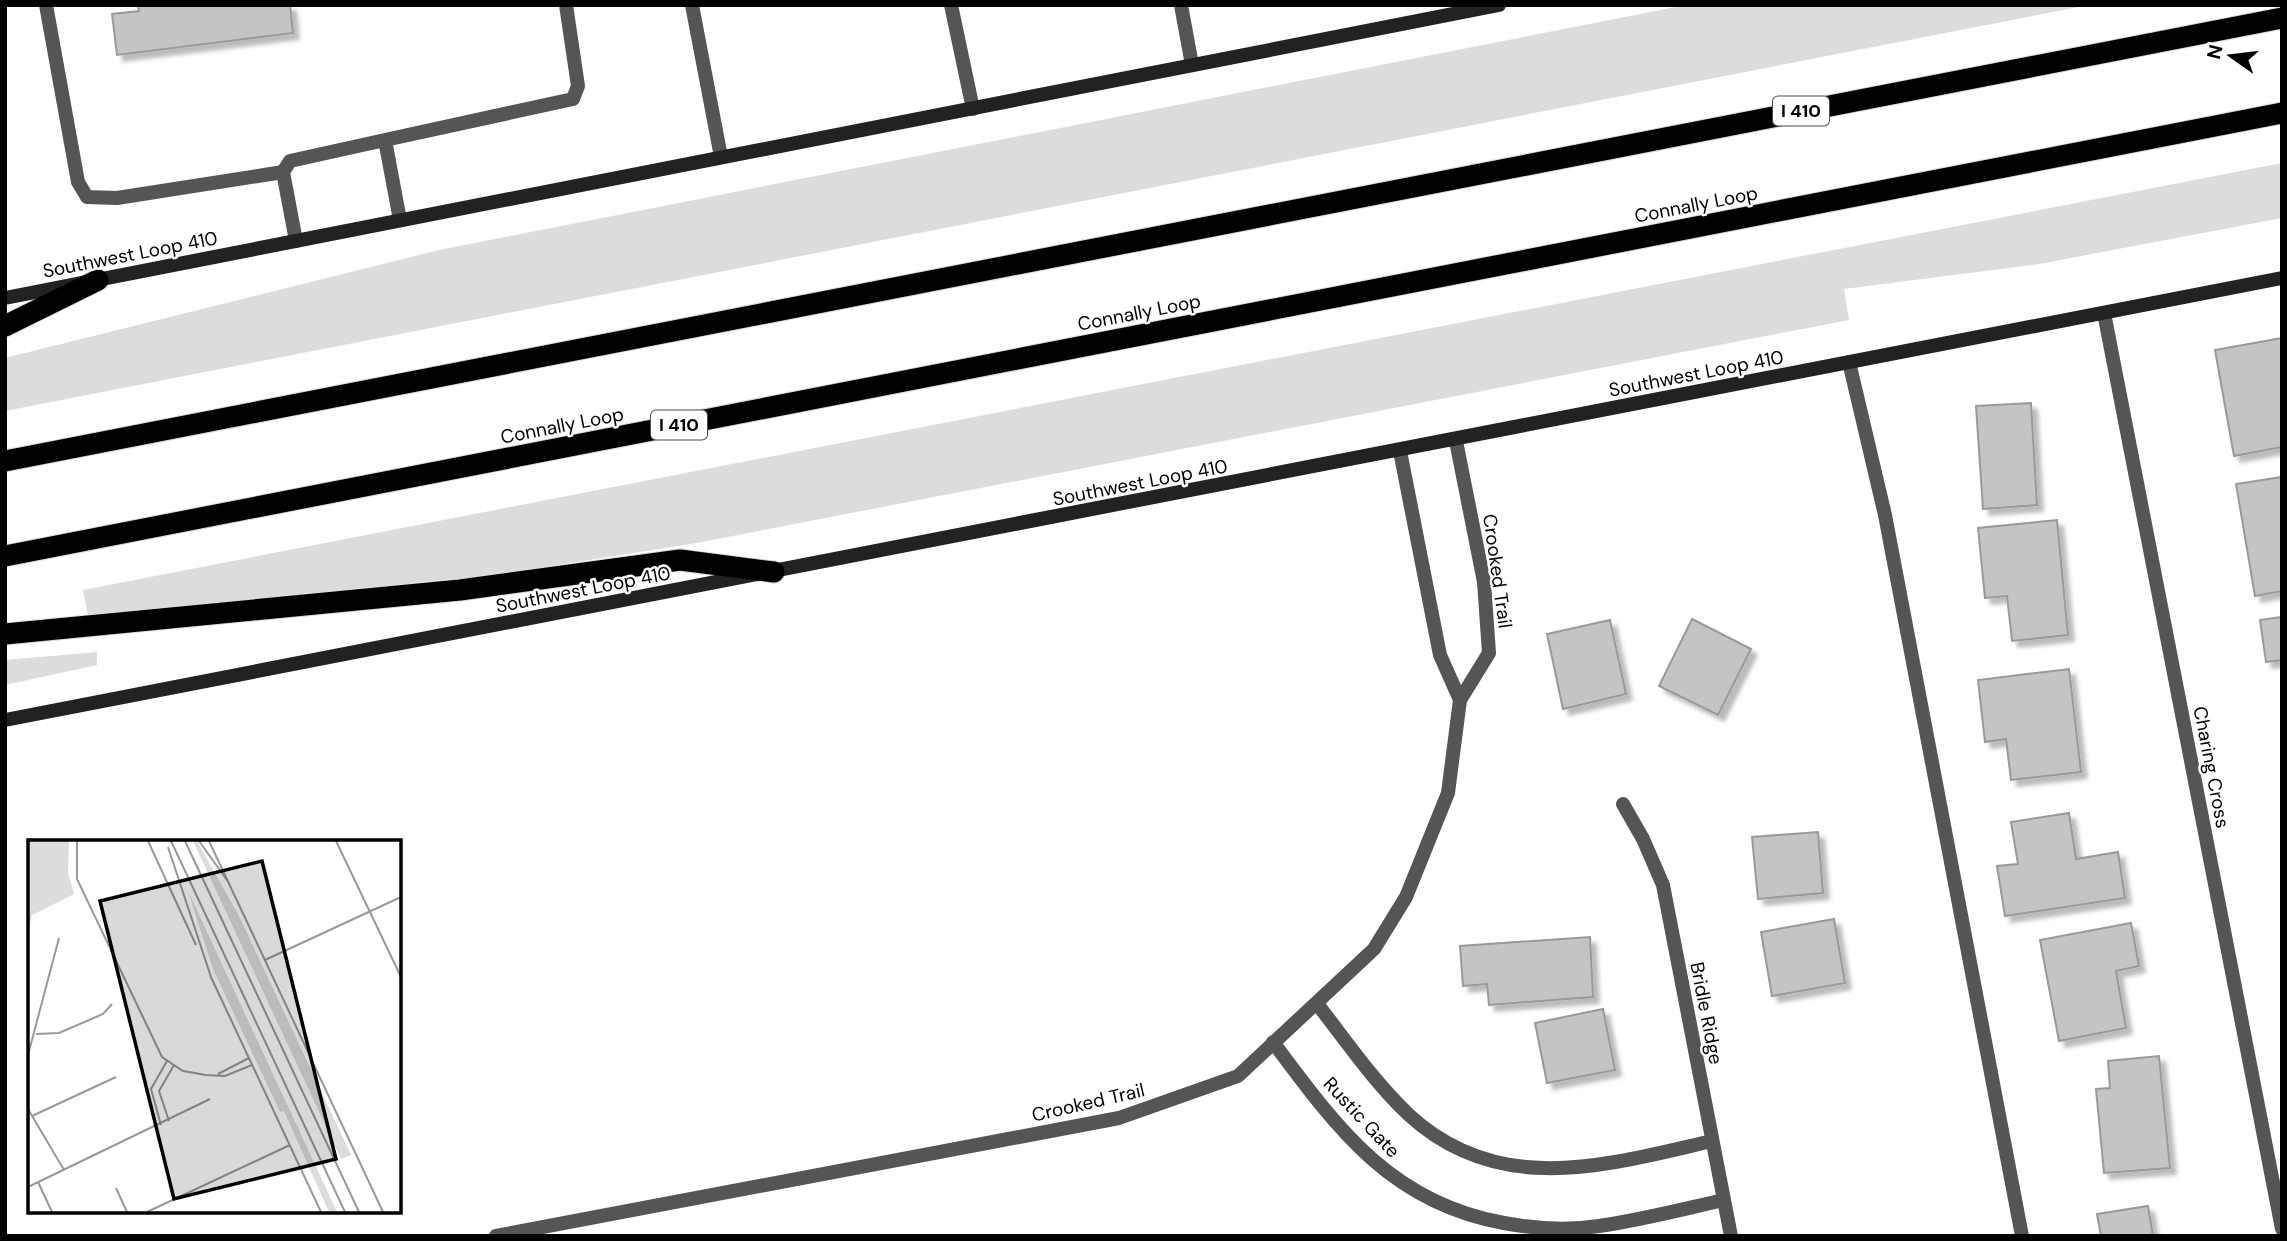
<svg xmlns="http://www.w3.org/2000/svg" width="2287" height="1241" font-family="'DM Sans',sans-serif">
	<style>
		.green { fill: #dcdcdc }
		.building { fill: #c4c4c4; stroke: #999; stroke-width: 2; filter: url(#shadow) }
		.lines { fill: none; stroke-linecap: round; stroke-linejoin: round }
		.highway-casing { stroke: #dbdbdb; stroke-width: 23 }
		.lane { stroke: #555; stroke-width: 14 }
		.street { stroke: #555; stroke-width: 14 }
		.secondary { stroke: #222; stroke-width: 14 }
		.highway { stroke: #000; stroke-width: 21 }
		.labels { text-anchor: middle; stroke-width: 5; stroke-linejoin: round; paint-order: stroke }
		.shield { fill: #fff; stroke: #4c4c4c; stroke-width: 2 }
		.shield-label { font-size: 18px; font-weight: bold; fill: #000 }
		.street-label { font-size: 19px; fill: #000; stroke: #fff }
		.inset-road { fill: none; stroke: #999; stroke-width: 2 }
		.view { fill: #000; fill-opacity: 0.15; stroke: #000; stroke-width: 3.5 }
		.inset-edge { fill: none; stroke: #000; stroke-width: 3.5 }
	</style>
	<defs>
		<filter id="shadow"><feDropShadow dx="6" dy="6" stdDeviation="2" flood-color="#0004"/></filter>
	</defs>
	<rect width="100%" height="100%" fill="#fff"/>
	<path class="green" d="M1686,5H2089L5,411V358L439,250Z
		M2282,163V218L2039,264L1844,289L1849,320L691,544L494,575L88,615L83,590Z
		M97,652V665L5,685V660Z"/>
	<path class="building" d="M138,5H290L293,33L117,55L112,14L139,11Z
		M2282,338V447L2234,456L2215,350Z
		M2031,403L2037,505L1983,509L1976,406Z
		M2282,477V591L2255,596L2236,484Z
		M2057,520L2068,635L2012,641L2007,596L1985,598L1978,528Z
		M2282,617V660L2266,662L2260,620Z
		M1692,619L1751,649L1718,715L1659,686Z
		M1610,620L1626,694L1563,709L1547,634Z
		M2069,669L2081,772L2011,780L2006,739L1985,742L1978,680Z
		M2069,813L2076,859L2118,852L2125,898L2005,916L1997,866L2018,864L2011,822Z
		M1818,832L1823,893L1758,899L1752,837Z
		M1834,919L1845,983L1772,996L1761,932Z
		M2131,923L2139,966L2116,971L2126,1028L2059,1041L2040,940Z
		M1590,937L1593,997L1489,1005L1487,984L1463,986L1460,946Z
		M1603,1009L1615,1070L1547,1083L1535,1023Z
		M2159,1056L2170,1168L2104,1173L2096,1089L2110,1088L2108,1061Z
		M2148,1206L2153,1236H2101L2097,1214Z"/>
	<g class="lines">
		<g class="highway-casing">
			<path id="highway" d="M5,326L98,280
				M5,461L2282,18
				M5,556L2282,113
				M5,634L460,590L680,560L774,572"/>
		</g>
		<path class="lane" d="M46,5L78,182L87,197L117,198L283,172
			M951,5L973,109
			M1181,5L1192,65
			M385,140L573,99L578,86L566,5
			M296,241L283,172L290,161L385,140L400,220
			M1849,362L1885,515L2022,1236"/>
		<path class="street" d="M692,5L721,157
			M2104,313L2282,1229
			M1400,451L1440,655L1460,700
			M1623,804L1643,839L1663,885L1731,1236
			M1318,1005C1347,1042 1374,1082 1409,1115C1499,1198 1607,1165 1712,1141
			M1273,1042C1337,1128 1391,1203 1504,1223C1536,1229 1567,1231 1599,1226C1641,1220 1683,1209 1724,1200
			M496,1236L1119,1118L1238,1076L1374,949L1406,897L1448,793L1460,700L1489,653L1484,582L1456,441"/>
		<path class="secondary" d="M5,298L1499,5
			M5,720L2282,278"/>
		<use href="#highway" class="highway"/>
	</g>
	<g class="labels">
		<g class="shield">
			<rect x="1773" y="96.5" width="56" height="29" rx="5"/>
			<rect x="651" y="410.5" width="56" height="29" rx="5"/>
		</g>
		<g class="shield-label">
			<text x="1801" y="117">I 410</text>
			<text x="679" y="431">I 410</text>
		</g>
		<g class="street-label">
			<text transform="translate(1696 204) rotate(-11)" y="7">Connally Loop</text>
			<text transform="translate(130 254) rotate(-11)" y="7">Southwest Loop 410</text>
			<text transform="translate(1139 312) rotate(-11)" y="7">Connally Loop</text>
			<text transform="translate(1696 373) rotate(-11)" y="7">Southwest Loop 410</text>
			<text transform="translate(562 425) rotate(-11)" y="7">Connally Loop</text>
			<text transform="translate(1140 482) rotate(-11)" y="7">Southwest Loop 410</text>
			<text transform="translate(1498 571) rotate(82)" y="7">Crooked Trail</text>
			<text transform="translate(583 589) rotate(-11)" y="7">Southwest Loop 410</text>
			<text transform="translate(2212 767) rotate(79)" y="7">Charing Cross</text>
			<text transform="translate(1707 1013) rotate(79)" y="7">Bridle Ridge</text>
			<text transform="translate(1088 1102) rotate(-13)" y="7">Crooked Trail</text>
			<text transform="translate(1362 1117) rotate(47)" y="7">Rustic Gate</text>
		</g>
	</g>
	<g transform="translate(28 840)">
		<rect width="373" height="373" fill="#fff"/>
		<path d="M0,1H41L40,33L46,54L4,75L0,92ZM165,1H169L212,78L323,315L313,319ZM160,51L309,372H301L256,271L252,272L185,129Z" fill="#dcdcdc"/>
		<path class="inset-road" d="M49,1V39L134,217L155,231L178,235L197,236L224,225M120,1L168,105M143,1L317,372M157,1L331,372M171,1L201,43M181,1L355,372M308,1L373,137M140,7L184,140M237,120L373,57M182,135L293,372M8,194L31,193L75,174L84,164M0,215L31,98M190,234L221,218M0,269L36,330M4,276L88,237M141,281L131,251L146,225M133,285L123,249L139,221M10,342L24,372M0,347L182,259M88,348L99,372M119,372L262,305"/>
		<path class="view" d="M234,21L308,319L146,359L72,61Z"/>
		<rect width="373" height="373" class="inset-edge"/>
	</g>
	<rect width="2287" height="1241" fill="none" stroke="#000000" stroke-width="14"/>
	<g transform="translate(2231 56) rotate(284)" stroke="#ffffff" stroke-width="5" paint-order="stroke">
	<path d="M0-5L12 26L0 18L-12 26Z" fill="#000000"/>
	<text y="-10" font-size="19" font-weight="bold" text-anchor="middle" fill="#000000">N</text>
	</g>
</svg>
